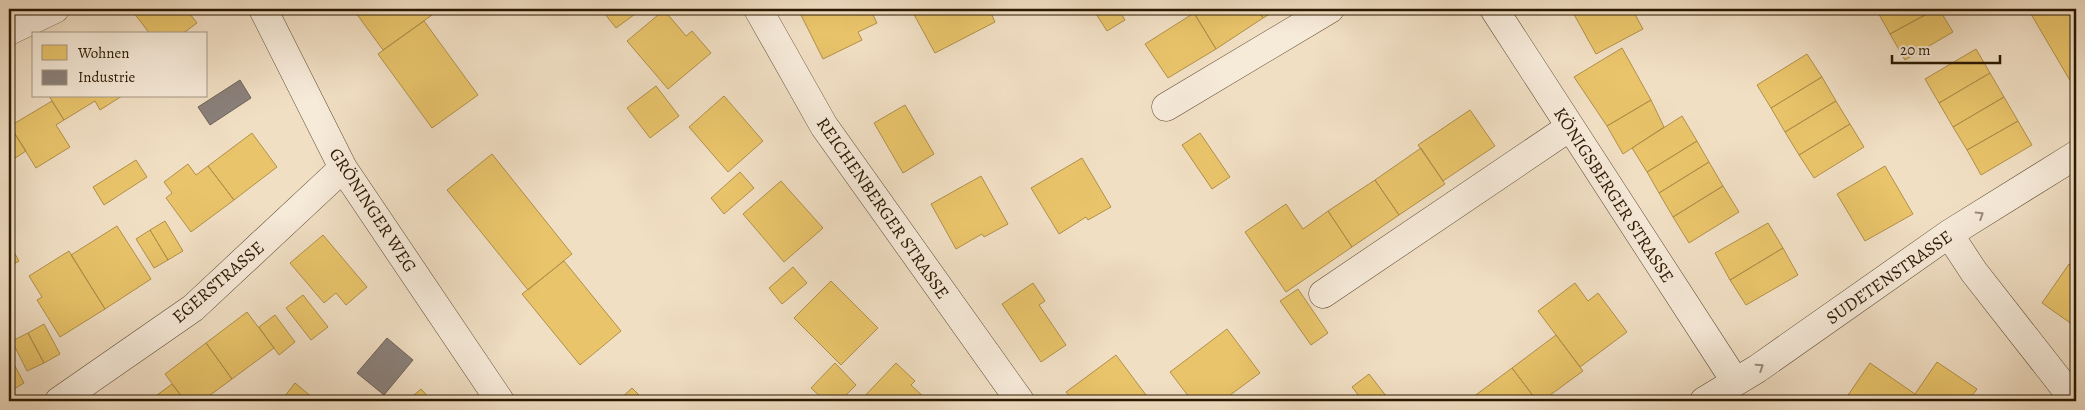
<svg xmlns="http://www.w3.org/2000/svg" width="2085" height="410" font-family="Alegreya,serif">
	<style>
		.homes { fill: #e9c46a; stroke: #b0904a }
		.industry { fill: #8a817c; stroke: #6e6257 }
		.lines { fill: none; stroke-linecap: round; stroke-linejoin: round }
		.minor-casing { stroke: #5c4a31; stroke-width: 29 }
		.minor { stroke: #f6ead9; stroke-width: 28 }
		.oneway { stroke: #9b8c77 }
		.labels { text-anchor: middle; stroke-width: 5; stroke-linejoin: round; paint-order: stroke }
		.street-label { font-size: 18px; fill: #2b1800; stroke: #f6ead9 }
	</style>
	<rect width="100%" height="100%" fill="#f1dfc4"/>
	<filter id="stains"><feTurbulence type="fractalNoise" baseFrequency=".004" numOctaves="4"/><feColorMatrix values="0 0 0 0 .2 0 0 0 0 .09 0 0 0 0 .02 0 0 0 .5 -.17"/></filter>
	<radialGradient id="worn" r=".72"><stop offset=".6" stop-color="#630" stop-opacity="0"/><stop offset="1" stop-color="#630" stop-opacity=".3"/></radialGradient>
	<path class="homes" d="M131,9H186L197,23L182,34H150Z
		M353,9H427L432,15L383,50Z
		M601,9H642L616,28Z
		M810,9H870L877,23L858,32L862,40L823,59L800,13Z
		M911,9H989L995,22L935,53Z
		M1093,9H1118L1125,20L1107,31Z
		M1201,9H1257L1263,18L1216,49L1194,13Z
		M1257,9H1279L1263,18Z
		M1571,9H1632L1643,29L1596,54Z
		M1876,9H1936L1890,34Z
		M1936,9H1939L1953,32L1905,60L1890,34Z
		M2028,9H2076V88L2075,89Z
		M664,10L686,36L692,31L711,53L668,89L627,41Z
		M1194,13L1216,49L1168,78L1145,44Z
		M424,21L478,95L432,128L378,54Z
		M1622,48L1651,100L1607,126L1574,77Z
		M1976,49L1990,73L1939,103L1925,79Z
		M1807,54L1822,77L1771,108L1757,85Z
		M1990,73L2004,97L1953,127L1939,103Z
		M1822,77L1836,101L1785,132L1771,108Z
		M656,86L679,116L650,138L627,108Z
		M49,96H122L100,110L95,101L64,120Z
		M724,96L763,141L728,172L689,127Z
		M2004,97L2018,121L1967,150L1953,127Z
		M1651,100L1664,127L1623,154L1607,126Z
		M52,101L64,120L56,125L70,147L36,168L10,126Z
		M1836,101L1850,124L1799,155L1785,132Z
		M905,105L934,154L903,173L874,123Z
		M1470,110L1495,146L1443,181L1418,145Z
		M1682,116L1697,141L1647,172L1632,148Z
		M2018,121L2032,145L1981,175L1967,150Z
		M1850,124L1864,147L1814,178L1799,155Z
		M10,126L26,151L9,162V127Z
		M252,133L277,167L234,200L208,166Z
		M1200,133L1230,177L1212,189L1182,145Z
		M1697,141L1709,162L1659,193L1647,172Z
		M1421,148L1445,184L1399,215L1375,180Z
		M492,154L572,254L528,290L447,190Z
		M1082,158L1111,207L1088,220L1086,217L1059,234L1031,188Z
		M136,160L147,177L104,205L93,187Z
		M1709,162L1723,186L1673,217L1659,193Z
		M188,164L196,175L208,166L234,200L191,232L166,198L172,193L164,182Z
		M1885,166L1913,214L1865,241L1837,194Z
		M740,172L754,188L724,214L711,198Z
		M981,176L1008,224L984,237L982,234L956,249L931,204Z
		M1375,180L1399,215L1352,247L1328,211Z
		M781,181L823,228L784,262L743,214Z
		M1723,186L1739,212L1689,243L1673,217Z
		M1286,204L1303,229L1328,211L1352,247L1286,292L1245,232Z
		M165,221L183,251L168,260L150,230Z
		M1768,223L1783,248L1730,280L1715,253Z
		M117,226L151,279L105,309L71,255Z
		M150,230L168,260L154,268L136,239Z
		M323,235L367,287L346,305L336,293L324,303L290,263Z
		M9,243L19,261L9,267Z
		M1783,248L1798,275L1746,305L1730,280Z
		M69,251L105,309L60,337L37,300L42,297L29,276Z
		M564,261L621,331L580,365L522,294Z
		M2069,264L2076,269V327L2042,303Z
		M793,267L807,283L782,304L769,288Z
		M831,281L878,328L841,365L794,318Z
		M1033,283L1045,301L1039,305L1066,345L1041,362L1002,304Z
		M1575,283L1588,301L1598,293L1627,332L1580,367L1538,311Z
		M1298,289L1328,333L1311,345L1280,301Z
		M303,295L328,327L311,340L286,308Z
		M247,312L274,348L232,379L206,343Z
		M275,315L295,342L279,355L259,327Z
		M44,324L60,354L44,363L28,333Z
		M1227,329L1260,373L1222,401H1192L1170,372Z
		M28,333L44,363L27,371L12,341Z
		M1556,335L1583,371L1542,401H1537L1512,368Z
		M206,343L232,379L202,401H185L165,374Z
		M9,355L24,383L9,392Z
		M1116,355L1149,399L1146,401H1074L1066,392Z
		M1937,362L1977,389L1968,401H1844L1870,363L1915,394Z
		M835,363L856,385L840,401H825L811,388Z
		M896,363L915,381L911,385L928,401H860Z
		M1512,368L1537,401H1470L1469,400Z
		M1369,374L1390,401H1363L1352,387Z
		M295,383L313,398L311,401H281Z
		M172,384L185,401H149Z
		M632,388L645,401H618Z
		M421,389L432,401H407Z"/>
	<path class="industry" d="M240,80L251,98L210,125L198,107Z
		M387,338L413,360L384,395L357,373Z"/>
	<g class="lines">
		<g class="minor-casing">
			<path id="minor" d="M263,9L343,168L500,401
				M758,9L824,126L1020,401
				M1494,9L1735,381
				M9,31L55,9
				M1166,107L1330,9
				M1949,234L1974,272L2075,401
				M1323,294L1570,127
				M59,401L193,308L343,168
				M1704,401L1757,369L1949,234L2076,155"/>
		</g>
		<use href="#minor" class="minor"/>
	</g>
	<defs><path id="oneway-chevron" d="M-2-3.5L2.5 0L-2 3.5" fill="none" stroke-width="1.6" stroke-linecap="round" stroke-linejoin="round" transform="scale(1.25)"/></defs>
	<g class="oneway">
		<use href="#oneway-chevron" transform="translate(1980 215) rotate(-32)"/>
		<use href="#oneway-chevron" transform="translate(1760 367) rotate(-33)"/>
	</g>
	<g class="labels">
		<g class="street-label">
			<text transform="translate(1614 195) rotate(57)" y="6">KÖNIGSBERGER STRASSE</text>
			<text transform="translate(883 208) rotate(55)" y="6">REICHENBERGER STRASSE</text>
			<text transform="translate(373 210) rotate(57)" y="6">GRÖNINGER WEG</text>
			<text transform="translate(1889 277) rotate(-35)" y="6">SUDETENSTRASSE</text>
			<text transform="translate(218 282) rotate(-41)" y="6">EGERSTRASSE</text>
		</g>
	</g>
	<rect width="2085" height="410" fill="none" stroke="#f1dfc4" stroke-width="30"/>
	<rect x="10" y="10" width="2065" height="390" fill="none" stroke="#2b1800" stroke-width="2.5"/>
	<rect x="15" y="15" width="2055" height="380" fill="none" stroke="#2b1800"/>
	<rect x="32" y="32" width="175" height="65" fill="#f6ead9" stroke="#a59682"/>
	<rect x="42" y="45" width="25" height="15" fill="#e9c46a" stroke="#a59682"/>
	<text x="78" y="58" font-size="15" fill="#2b1800">Wohnen</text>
	<rect x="42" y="70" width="25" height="15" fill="#8a817c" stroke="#a59682"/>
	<text x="78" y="82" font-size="15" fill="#2b1800">Industrie</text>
	<path d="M1892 55v8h108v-8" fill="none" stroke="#2b1800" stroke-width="2.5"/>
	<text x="1900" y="55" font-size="15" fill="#2b1800" stroke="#f6ead9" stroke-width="4" paint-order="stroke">20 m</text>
	<rect width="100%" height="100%" filter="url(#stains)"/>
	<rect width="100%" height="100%" fill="url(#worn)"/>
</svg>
